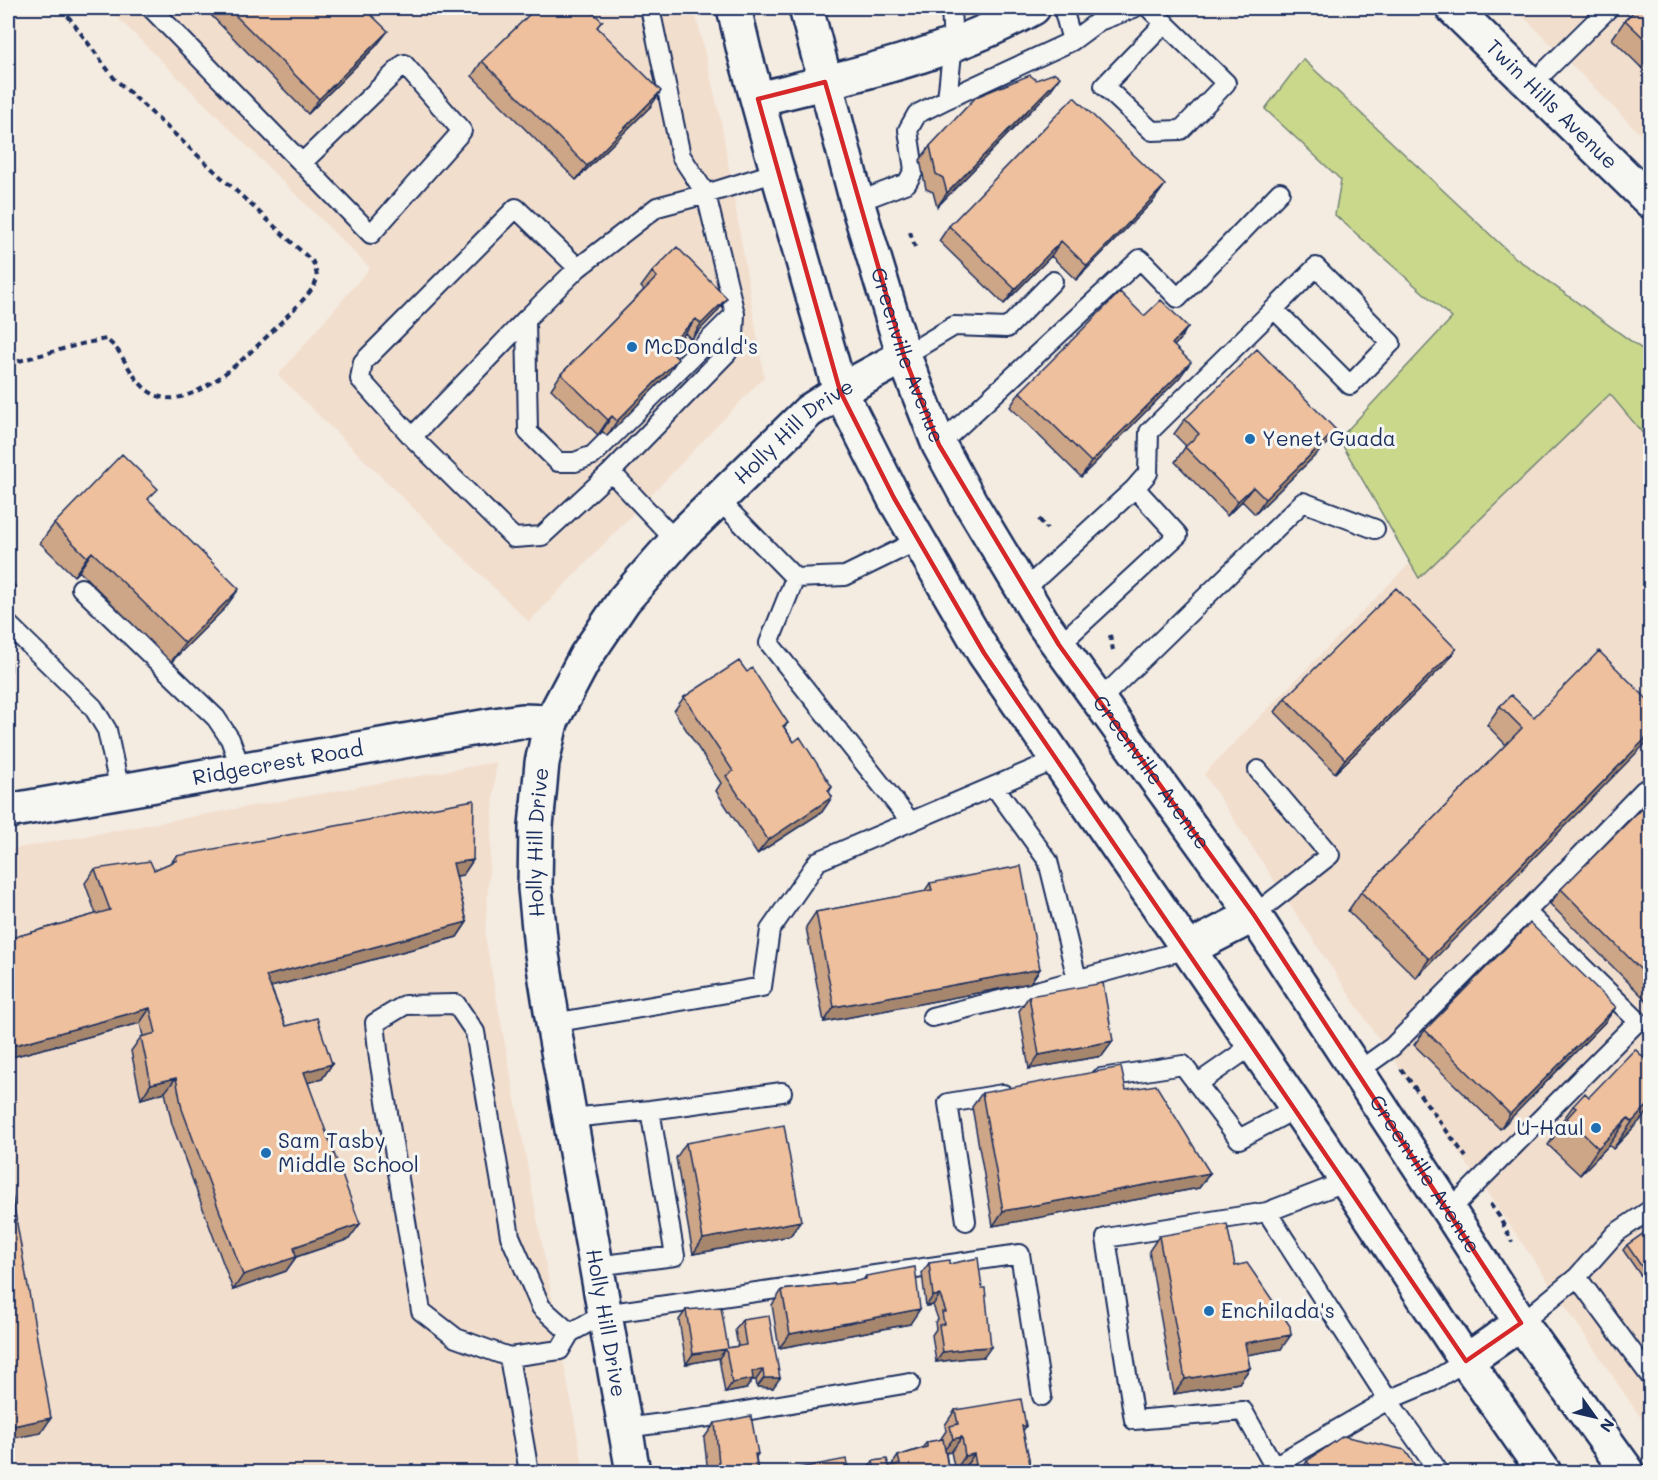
<svg xmlns="http://www.w3.org/2000/svg" width="1658" height="1480" font-family="Mali,sans-serif">
	<style>
		.built { fill: #f2decd }
		.green { fill: #cad88c; stroke: #728475; stroke-width: 1.5 }
		.lines { fill: none; stroke-linecap: round; stroke-linejoin: round }
		.service-casing { stroke: #1b2f5e; stroke-width: 22 }
		.minor-casing { stroke: #1b2f5e; stroke-width: 38 }
		.tertiary-casing { stroke: #1b2f5e; stroke-width: 38 }
		.secondary-casing { stroke: #1b2f5e; stroke-width: 38 }
		.path { stroke: #1b2f5e; stroke-width: 4; stroke-dasharray: 6 4.5; stroke-linecap: butt }
		.service { stroke: #f6f6f2; stroke-width: 18 }
		.minor { stroke: #f6f6f2; stroke-width: 33 }
		.tertiary { stroke: #f6f6f2; stroke-width: 33 }
		.secondary { stroke: #f6f6f2; stroke-width: 33 }
		.wall { fill: #cda587; stroke: #1b2f5e; stroke-width: 1.5 }
		.shaded-wall { fill: #a7866e; stroke: #1b2f5e; stroke-width: 1.5 }
		.building { fill: #eec09d; stroke: #1b2f5e; stroke-width: 1.5 }
		.marked { fill: none; stroke: #d62828; stroke-width: 4.5; stroke-linejoin: round }
		.poi-dot { fill: #1f6fb2; stroke: #f6f6f2; stroke-width: 2 }
		.labels { text-anchor: middle; stroke-width: 6; stroke-linejoin: round; paint-order: stroke }
		.street-label { font-size: 21px; fill: #1b2f5e; stroke: #f6f6f2 }
		.poi-label { font-size: 21px; fill: #1b2f5e; stroke: #f6f6f2; text-anchor: start }
	</style>
	<rect width="100%" height="100%" fill="#f4ebe1"/>
	<filter id="ink" filterUnits="userSpaceOnUse"><feTurbulence type="fractalNoise" baseFrequency=".0167" numOctaves="2"/><feDisplacementMap in="SourceGraphic" scale="12" xChannelSelector="R" yChannelSelector="G"/><feConvolveMatrix kernelMatrix="1 2 1 2 8 2 1 2 1" color-interpolation-filters="sRGB"/></filter>
	<g filter="url(#ink)">
		<path class="built" d="M108,8H694L721,121L764,377L529,622L278,375L370,268Z
			M1513,8H1650V144L1529,22Z
			M1610,394L1650,442V1431L1516,1234L1374,1032L1204,774L1410,563L1419,577Z
			M496,762L485,936L584,1472H8V850Z"/>
		<path class="green" d="M1303,59L1513,256L1650,355V442L1610,394L1419,578L1339,439L1452,318L1335,215L1341,180L1265,109Z"/>
		<g class="lines">
			<g class="service-casing">
				<path id="service" d="M151,8L371,234L462,131L404,64L302,163
					M650,8L681,156L706,194L735,314L734,336L727,353L611,472L542,536L514,538L412,437L526,319L578,268L657,207L706,194L777,172
					M1149,8L1226,83L1181,130L1152,131L1104,86L1165,23
					M1072,41L1099,21L1134,8
					M1531,85L1609,8
					M947,99L1072,41L1063,8
					M857,202L907,183L914,170L908,130L917,114L947,99L953,45L951,8
					M526,319L528,432L558,462H575L593,455L735,314
					M904,356L954,326L1007,328L1053,281
					M412,437L360,379L363,362L516,208L578,268
					M939,445L1140,259L1178,298L1280,192
					M611,472L676,541
					M1135,488L1148,473L1149,432L1274,309L1350,385L1391,343L1316,267L1274,309
					M718,499L795,578L845,576L919,540
					M795,578L769,643L910,821
					M81,588L216,718L230,739L241,769
					M1023,591L1135,488L1178,535L1059,645
					M9,625L93,707L107,730L120,791
					M1099,701L1303,502L1375,529
					M994,786L1048,861L1077,979
					M1526,912L1644,790L1650,797
					M1254,915L1330,855L1258,770
					M932,1017L1040,990L1188,949
					M553,1023L762,987L770,930L818,861L1058,759
					M1357,1072L1392,1047L1526,912L1638,1021L1449,1211
					M1101,1078L1183,1065L1239,1139L1297,1108
					M1197,1084L1253,1045
					M571,1118L650,1110L782,1092
					M1267,1212L1106,1238L1134,1420L1243,1411L1274,1466
					M966,1221L948,1103L1003,1094
					M596,1266L675,1256L650,1110
					M1577,1277L1650,1376
					M1521,1323L1577,1277L1616,1233L1650,1210
					M570,1333L541,1307L510,1236L475,1032L456,1004L405,1005L375,1023L379,1059L421,1311L456,1338L509,1357L560,1350L570,1333L604,1314L1020,1254L1042,1396
					M509,1357L529,1472
					M625,1428L709,1417L910,1383
					M1279,1472L1274,1466L1388,1400L1267,1212L1347,1181
					M1439,1472L1388,1400L1431,1382L1466,1361"/>
			</g>
			<g class="minor-casing">
				<g id="minor">
					<path id="s1" d="M1453,8L1650,201"/>
					<path d="M758,99C851,76 949,55 1033,8"/>
				</g>
			</g>
			<g class="tertiary-casing">
				<g id="tertiary">
					<path id="s2" d="M8,811L494,725L522,721L551,722"/>
					<path id="s3" d="M633,1472L553,1023L541,948L535,888L536,826L542,763L551,722L586,656L624,600L676,541L809,411L840,391L904,356"/>
				</g>
			</g>
			<g class="secondary-casing">
				<g id="secondary">
					<path d="M734,8L744,51L769,142L840,391L894,498L984,653L1188,949L1347,1181L1466,1361L1544,1472"/>
					<path id="s4" d="M806,8L857,202L904,356L939,445L970,502L1043,623L1254,915L1449,1211L1521,1323L1628,1472"/>
					<path d="M1188,949L1254,915"/>
					<path d="M1466,1361L1521,1323"/>
				</g>
			</g>
			<path class="path" d="M910,232L915,247
				M8,364L81,344L106,339C111,343 115,347 119,352C131,371 142,395 166,398C204,403 264,340 288,315C296,307 310,294 315,284C319,276 315,269 313,262L114,78L62,8
				M1039,519L1047,529
				M1110,635L1113,650
				M1401,1069L1466,1157
				M1490,1204L1499,1216L1512,1242"/>
			<use href="#service" class="service"/>
			<use href="#minor" class="minor"/>
			<use href="#tertiary" class="tertiary"/>
			<use href="#secondary" class="secondary"/>
		</g>
		<path class="wall" d="M204,8H364L377,45L308,114Z
			M1650,8V76L1612,39L1625,20Z
			M602,21L597,27L651,106L576,180L472,76L482,61Z
			M1050,91L937,207L933,192L926,189L920,160L930,146Z
			M1154,200L1076,280L1051,256L1004,304L939,241L949,226Z
			M652,272L717,312L691,339L685,333L675,343L674,355L668,374L607,436L602,431L598,435L551,389L561,374L644,290L641,287Z
			M1144,316L1188,327L1174,346L1180,377L1081,477L1010,407L1020,392Z
			M1185,419L1326,445L1255,514L1242,501L1227,516L1175,462L1186,446L1174,434Z
			M149,501L225,608L171,662L79,571L74,576L40,543L54,524Z
			M1456,649L1446,663L1335,773L1275,712L1285,698Z
			M747,672L788,723L784,727L794,742L832,787L829,792L832,797L822,812L757,854L716,791L721,783L674,711L684,697Z
			M1650,702L1416,978L1348,911L1361,892L1506,745L1487,725L1500,706L1534,717Z
			M1650,807V1004L1550,904L1561,889Z
			M176,856L473,860L463,875L456,876L467,922L457,937L271,987L286,1026L332,1064L322,1079L308,1082L349,1239L296,1257L286,1271L233,1290L172,1124L165,1092L141,1099L131,1051L141,1037L143,1036L140,1023L8,1058V939L96,914L85,883L95,869L154,870L171,863Z
			M930,883L1040,969L1030,983L824,1022L806,927L816,912L924,892Z
			M1029,996L1113,1041L1102,1056L1029,1069L1019,1011Z
			M1616,1007L1605,1022L1500,1129L1414,1045L1425,1030Z
			M1126,1090L1210,1173L1199,1188L993,1226L972,1107L982,1093Z
			M1589,1097L1650,1110L1613,1149L1609,1145L1580,1175L1548,1145L1556,1134L1554,1132L1573,1106Z
			M686,1143L801,1221L790,1236L693,1254L676,1158Z
			M1650,1229V1289L1623,1250L1627,1245Z
			M1159,1236L1235,1266L1281,1349L1247,1355L1250,1368L1239,1383L1174,1394L1149,1251Z
			M929,1263L949,1264L984,1357L967,1358L936,1362L932,1335L936,1329L935,1322L938,1319L933,1305L926,1306L922,1273Z
			M866,1276L910,1324L779,1348L772,1305L782,1290L853,1282L863,1280Z
			M686,1310L728,1348L738,1346L735,1330L742,1320L773,1388L757,1387L756,1380H752L746,1389L725,1393L719,1358L686,1364L679,1320Z
			M955,1410L1026,1426L1023,1431L1032,1473H964V1469L955,1471L951,1452L946,1453L949,1473H866V1471L873,1461L889,1466L892,1465L898,1456L922,1448L927,1442L940,1440L946,1431L945,1425Z
			M715,1423L758,1454L756,1457L758,1473H708L704,1438Z
			M1307,1461L1420,1473H1308L1304,1466Z"/>
		<path class="shaded-wall" d="M388,31L377,45L308,114L319,99Z
			M1060,77L1050,91L937,207L947,193Z
			M661,91L651,106L576,180L587,166Z
			M1165,185L1154,200L1076,280L1087,266Z
			M1061,241L1051,256L1004,304L1015,289Z
			M727,298L717,312L691,339L701,324Z
			M696,319L685,333L663,356L673,341Z
			M1188,327L1178,342L1162,358L1172,344Z
			M678,359L668,374L607,436L617,421Z
			M1191,362L1180,377L1081,477L1091,462Z
			M612,416L602,431L598,435L608,420Z
			M1336,430L1326,445L1255,514L1265,499Z
			M1253,487L1242,501L1227,516L1238,501Z
			M92,552L79,571L74,576L87,557Z
			M239,589L225,608L171,662L185,643Z
			M1456,649L1446,663L1335,773L1345,759Z
			M1650,734V739L1416,978L1429,959Z
			M832,797L822,812L757,854L768,840Z
			M473,860L463,875L442,878L453,863Z
			M467,922L457,937L256,991L266,976Z
			M1040,969L1030,983L824,1022L834,1007Z
			M1616,1007L1605,1022L1500,1129L1510,1114Z
			M150,1008L140,1023L8,1058V1047Z
			M1113,1041L1102,1056L1029,1069L1039,1055Z
			M332,1064L322,1079L294,1086L304,1072Z
			M176,1078L165,1092L141,1099L151,1084Z
			M1650,1103V1110L1613,1149L1632,1122Z
			M1628,1118L1609,1145L1580,1175L1598,1148Z
			M1210,1173L1199,1188L993,1226L1003,1211Z
			M801,1221L790,1236L693,1254L703,1239Z
			M360,1224L349,1239L296,1257L286,1271L233,1290L243,1275L294,1247Z
			M940,1295L933,1305L926,1306L933,1296Z
			M920,1309L910,1324L779,1348L790,1334Z
			M1291,1335L1281,1349L1235,1357L1245,1343Z
			M991,1347L984,1357L967,1358L936,1362L943,1352L974,1348Z
			M726,1349L719,1358L686,1364L693,1354Z
			M1250,1368L1239,1383L1174,1394L1185,1379Z
			M763,1370L756,1380H752L746,1389L725,1393L732,1383L752,1371Z
			M764,1378H780L773,1388L757,1387Z
			M51,1418L41,1433L8,1439V1427Z
			M962,1437L951,1452L942,1453L953,1439Z
			M974,1454L964,1469L955,1471L965,1456Z"/>
		<path class="building" d="M228,8H364L388,31L319,99Z
			M536,8H588L602,21L597,27L661,91L587,166L482,61Z
			M1637,8H1650V44L1625,20Z
			M1055,73L1060,77L947,193L943,178L936,174L930,146L976,97L1030,75L1036,80Z
			M1074,97L1165,185L1087,266L1061,241L1015,289L949,226Z
			M677,247L727,298L701,324L696,319L673,341L679,347L673,354L678,359L617,421L612,416L608,420L561,374L657,277L652,272Z
			M1120,292L1144,316L1161,300L1188,327L1172,344L1191,362L1091,462L1020,392Z
			M1257,349L1336,430L1265,499L1253,487L1238,501L1185,447L1199,434L1185,419Z
			M122,454L158,489L148,499L239,589L185,643L92,552L87,557L54,524Z
			M8,578L16,587L8,597Z
			M1396,588L1456,649L1345,759L1285,698Z
			M8,633L11,669L8,686Z
			M1599,651L1650,702V734L1429,959L1361,892L1522,728L1500,706L1511,695L1534,717Z
			M739,661L747,672L752,668L788,723L783,726L794,742L800,737L832,787L828,790L832,797L768,840L726,776L733,771L684,697Z
			M474,800L473,860L453,863L467,922L266,976L286,1026L317,1018L332,1064L304,1072L360,1224L294,1247L296,1257L243,1275L182,1109L176,1078L151,1084L141,1037L156,1033L150,1008L8,1047V939L110,910L95,869L150,861L154,870L177,860L176,856Z
			M1647,803L1650,807V979L1561,889Z
			M1021,866L1040,969L834,1007L816,912L932,890L930,883Z
			M1530,923L1616,1007L1510,1114L1425,1030Z
			M1103,983L1113,1041L1039,1055L1029,996Z
			M1635,1049L1650,1064V1103L1632,1122L1628,1118L1598,1148L1567,1118L1576,1108L1573,1106L1585,1093L1589,1097Z
			M1121,1067L1126,1090L1156,1085L1210,1173L1003,1211L982,1093Z
			M784,1125L801,1221L703,1239L686,1143Z
			M8,1178H9L51,1418L8,1427Z
			M1227,1224L1235,1266L1247,1263L1290,1326L1291,1335L1245,1343L1250,1368L1185,1379L1159,1236Z
			M1650,1229V1279L1627,1245Z
			M978,1258L982,1288H985L991,1347L974,1348L943,1352L939,1325L944,1324L942,1312H946L940,1295L933,1296L929,1263L949,1260V1264Z
			M915,1267L920,1309L790,1334L782,1290L853,1282L866,1279V1276Z
			M721,1307L728,1348L746,1345L742,1320L769,1316L780,1378H764L763,1370L752,1371L753,1379L732,1383L726,1349L693,1354L686,1310Z
			M1021,1399L1026,1426H1022L1032,1473H972L971,1466L976,1465L974,1454L965,1456L962,1437L953,1439L950,1426L958,1424L955,1410Z
			M751,1416L758,1454H755L758,1473H720L715,1423Z
			M1343,1436L1405,1450L1420,1473H1315L1307,1461Z
			M943,1439L949,1473H875L873,1461L887,1459L889,1466L900,1464L898,1456L927,1447V1442Z
			M846,1459L849,1473H800L799,1468Z"/>
	</g>
	<path class="marked" d="M825,82L904,356L939,445L1059,645L1254,915L1521,1323L1466,1361L984,653L894,498L840,391L758,99Z"/>
	<g class="poi-dot">
		<circle cx="632" cy="347" r="6"/>
		<circle cx="1250" cy="439" r="6"/>
		<circle cx="1596" cy="1128" r="6"/>
		<circle cx="266" cy="1153" r="6"/>
		<circle cx="1209" cy="1311" r="6"/>
	</g>
	<g class="labels">
		<g class="street-label">
			<text dy="7" stroke="none"><textPath href="#s1" startOffset="138">Twin Hills Avenue</textPath></text>
			<text dy="7" stroke="none"><textPath href="#s4" startOffset="362">Greenville Avenue</textPath></text>
			<text dy="7" stroke="none"><textPath href="#s3" startOffset="1142">Holly Hill Drive</textPath></text>
			<text dy="7" stroke="none"><textPath href="#s2" startOffset="274">Ridgecrest Road</textPath></text>
			<text dy="7" stroke="none"><textPath href="#s4" startOffset="848">Greenville Avenue</textPath></text>
			<text dy="7" stroke="none"><textPath href="#s3" startOffset="638">Holly Hill Drive</textPath></text>
			<text dy="7" stroke="none"><textPath href="#s4" startOffset="1334">Greenville Avenue</textPath></text>
			<text transform="translate(606 1323) rotate(80)" y="7">Holly Hill Drive</text>
		</g>
		<g class="poi-label">
			<text x="644" y="354">McDonald's</text>
			<text x="1262" y="446">Yenet Guada</text>
			<text x="1584" y="1135" text-anchor="end">U-Haul</text>
			<text x="278" y="1148">Sam Tasby<tspan x="278" dy="24">Middle School</tspan></text>
			<text x="1221" y="1318">Enchilada's</text>
		</g>
	</g>
	<rect width="1658" height="1480" fill="none" stroke="#f6f6f2" stroke-width="30"/>
	<rect x="15" y="15" width="1628" height="1450" fill="none" stroke="#1b2f5e" stroke-width="2" filter="url(#ink)"/>
	<g transform="translate(1595 1417) rotate(124)" stroke="#f6f6f2" stroke-width="4.5" paint-order="stroke">
	<path d="M0-4.5L10 22L0 15L-10 22Z" fill="#1b2f5e"/>
	<text y="-9" font-size="16" font-weight="bold" text-anchor="middle" fill="#1b2f5e">N</text>
	</g>
</svg>
